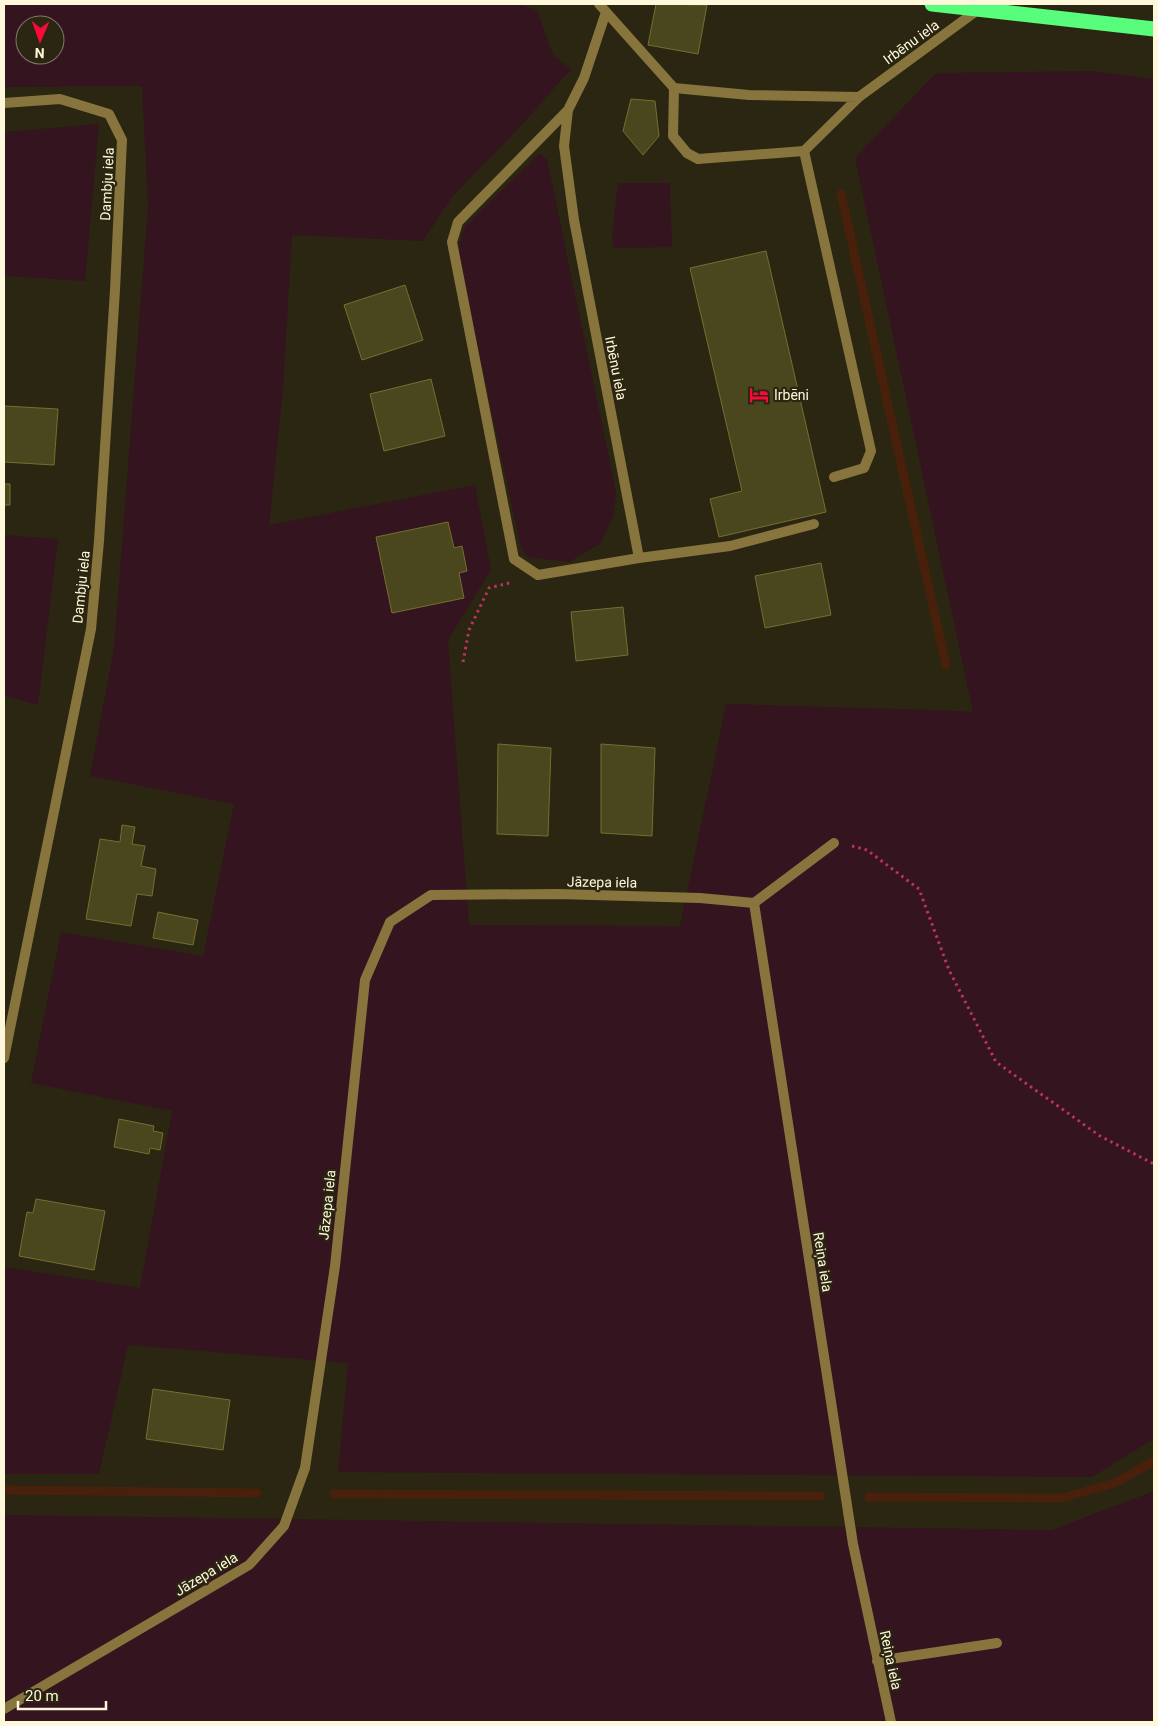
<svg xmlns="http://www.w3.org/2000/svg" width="1158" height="1726" font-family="Roboto,sans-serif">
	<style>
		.green { fill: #34141f; fill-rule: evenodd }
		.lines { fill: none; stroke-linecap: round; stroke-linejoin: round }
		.stream { stroke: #48200c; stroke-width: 9 }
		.building { fill: #4a461d; stroke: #766f30 }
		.path { stroke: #bb3263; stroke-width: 3; stroke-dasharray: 2.5 4; stroke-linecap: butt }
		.lane { stroke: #88743d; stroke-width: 10 }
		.street { stroke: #88743d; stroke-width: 10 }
		.highway { stroke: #57fd7b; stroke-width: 15 }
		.labels { text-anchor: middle; stroke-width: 4.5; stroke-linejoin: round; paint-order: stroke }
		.street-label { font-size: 14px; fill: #fff8da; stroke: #2a2611 }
		.poi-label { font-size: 14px; fill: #fff8da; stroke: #2a2611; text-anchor: start }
	</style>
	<rect width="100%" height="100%" fill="#2a2611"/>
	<path class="green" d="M4,4H517L537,10L553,55L571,69L520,127L452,197L423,241L292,235L283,389L269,525L475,485L491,570L448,640L469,925L680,926L726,704L933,710L973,712L855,158L936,73L1093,71L1154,79V1439L1092,1477L338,1472L348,1363L128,1345L99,1474H4V1267L140,1288L172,1111L31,1083L61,932L203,956L234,804L90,776L114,648L148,206L142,86L4,87ZM25,25H55V55H25Z
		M99,124L85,281L4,276V132Z
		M539,154L547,159L616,492L614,515L600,544L569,562L527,557L521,548L460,264L459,246L464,228Z
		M618,183H670L672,247L614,248L612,236Z
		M4,535L58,539L38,705L4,696Z
		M1154,1491V1722H4V1515L1052,1530Z"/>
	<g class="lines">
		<path class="stream" d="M841,194L946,665
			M4,1490L257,1493
			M334,1494L821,1496
			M869,1497L1062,1498L1115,1483L1154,1461"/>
	</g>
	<path class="building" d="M656,4L707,5L698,54L648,45Z
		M631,99L655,101L659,136L643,155L623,131Z
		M766,251L826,512L719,537L710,499L742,491L690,268Z
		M405,285L423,340L362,360L344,305Z
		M431,379L445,436L384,451L370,394Z
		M4,406L58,409L54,465L4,462Z
		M4,484H10V505H4Z
		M448,522L454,548L462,546L467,571L459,573L464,598L392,613L376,537Z
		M821,563L831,615L765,628L755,576Z
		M623,607L628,655L576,661L571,612Z
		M498,744L551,748L548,836L497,834Z
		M601,744L655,748L652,836L601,833Z
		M122,825L135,827L132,844L145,846L141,866L156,869L152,896L137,894L131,926L86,919L100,839L120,842Z
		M158,912L198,920L193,945L153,938Z
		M119,1119L154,1126L153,1131L163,1133L160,1150L150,1148L149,1154L114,1147Z
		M36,1199L105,1211L94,1270L19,1256L27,1212L33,1213Z
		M153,1389L230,1400L223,1450L146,1439Z"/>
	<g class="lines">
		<path class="path" d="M463,662L469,630L489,588L513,582
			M852,846L867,850L919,889L949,970L996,1062L1100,1136L1154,1164"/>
		<path class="lane" d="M674,88L673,136L687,153L698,159L804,151"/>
		<path class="street" d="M599,4L674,88L749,95L859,97L979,9
			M606,12L584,78L568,110L564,146L574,220L639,558L730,546L814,524
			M4,103L60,99L109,114L122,140L115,290L99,541L91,629L4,1058
			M568,110L458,222L452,242L514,559L538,575L639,558
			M834,477L864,468L871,451L804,151L859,97
			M834,843L754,903L853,1544L891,1722
			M877,1661L997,1643
			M4,1709L249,1565L284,1526L305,1468L335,1266L365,980L390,922L431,895L557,894L700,898L754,903"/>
		<path class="highway" d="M932,4L1154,29"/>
	</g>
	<defs>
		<g id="hotel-bare" transform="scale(1.5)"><path d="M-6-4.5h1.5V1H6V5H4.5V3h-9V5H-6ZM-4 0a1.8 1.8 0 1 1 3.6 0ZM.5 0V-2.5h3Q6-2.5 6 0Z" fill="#fc0939" stroke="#2a2611" stroke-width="2.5" paint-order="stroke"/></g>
	</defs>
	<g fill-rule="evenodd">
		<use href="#hotel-bare" x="759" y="395"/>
	</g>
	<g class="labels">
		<g class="street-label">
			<text transform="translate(911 42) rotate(-36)" y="5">Irbēnu iela</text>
			<text transform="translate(107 184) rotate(-87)" y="5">Dambju iela</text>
			<text transform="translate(616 368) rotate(79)" y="5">Irbēnu iela</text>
			<text transform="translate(81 587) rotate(-84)" y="5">Dambju iela</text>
			<text transform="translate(602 882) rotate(1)" y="5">Jāzepa iela</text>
			<text transform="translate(327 1205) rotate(-84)" y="5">Jāzepa iela</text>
			<text transform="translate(823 1262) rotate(81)" y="5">Reiņa iela</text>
			<text transform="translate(206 1574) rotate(-31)" y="5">Jāzepa iela</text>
			<text transform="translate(891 1660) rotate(78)" y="5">Reiņa iela</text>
		</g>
		<g class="poi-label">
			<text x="774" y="400">Irbēni</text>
		</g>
	</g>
	<rect width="1158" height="1726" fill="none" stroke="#fff8da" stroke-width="10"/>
	<g transform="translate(40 40) rotate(182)"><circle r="24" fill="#2a2611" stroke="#7f7a61"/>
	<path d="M0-4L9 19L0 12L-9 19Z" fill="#fc0939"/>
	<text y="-8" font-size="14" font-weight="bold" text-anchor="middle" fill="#fff8da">N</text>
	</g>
	<path d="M18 1701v8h88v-8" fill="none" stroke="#fff8da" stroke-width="2.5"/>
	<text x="25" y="1701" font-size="15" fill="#fff8da" stroke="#2a2611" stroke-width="4" paint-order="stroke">20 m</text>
</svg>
